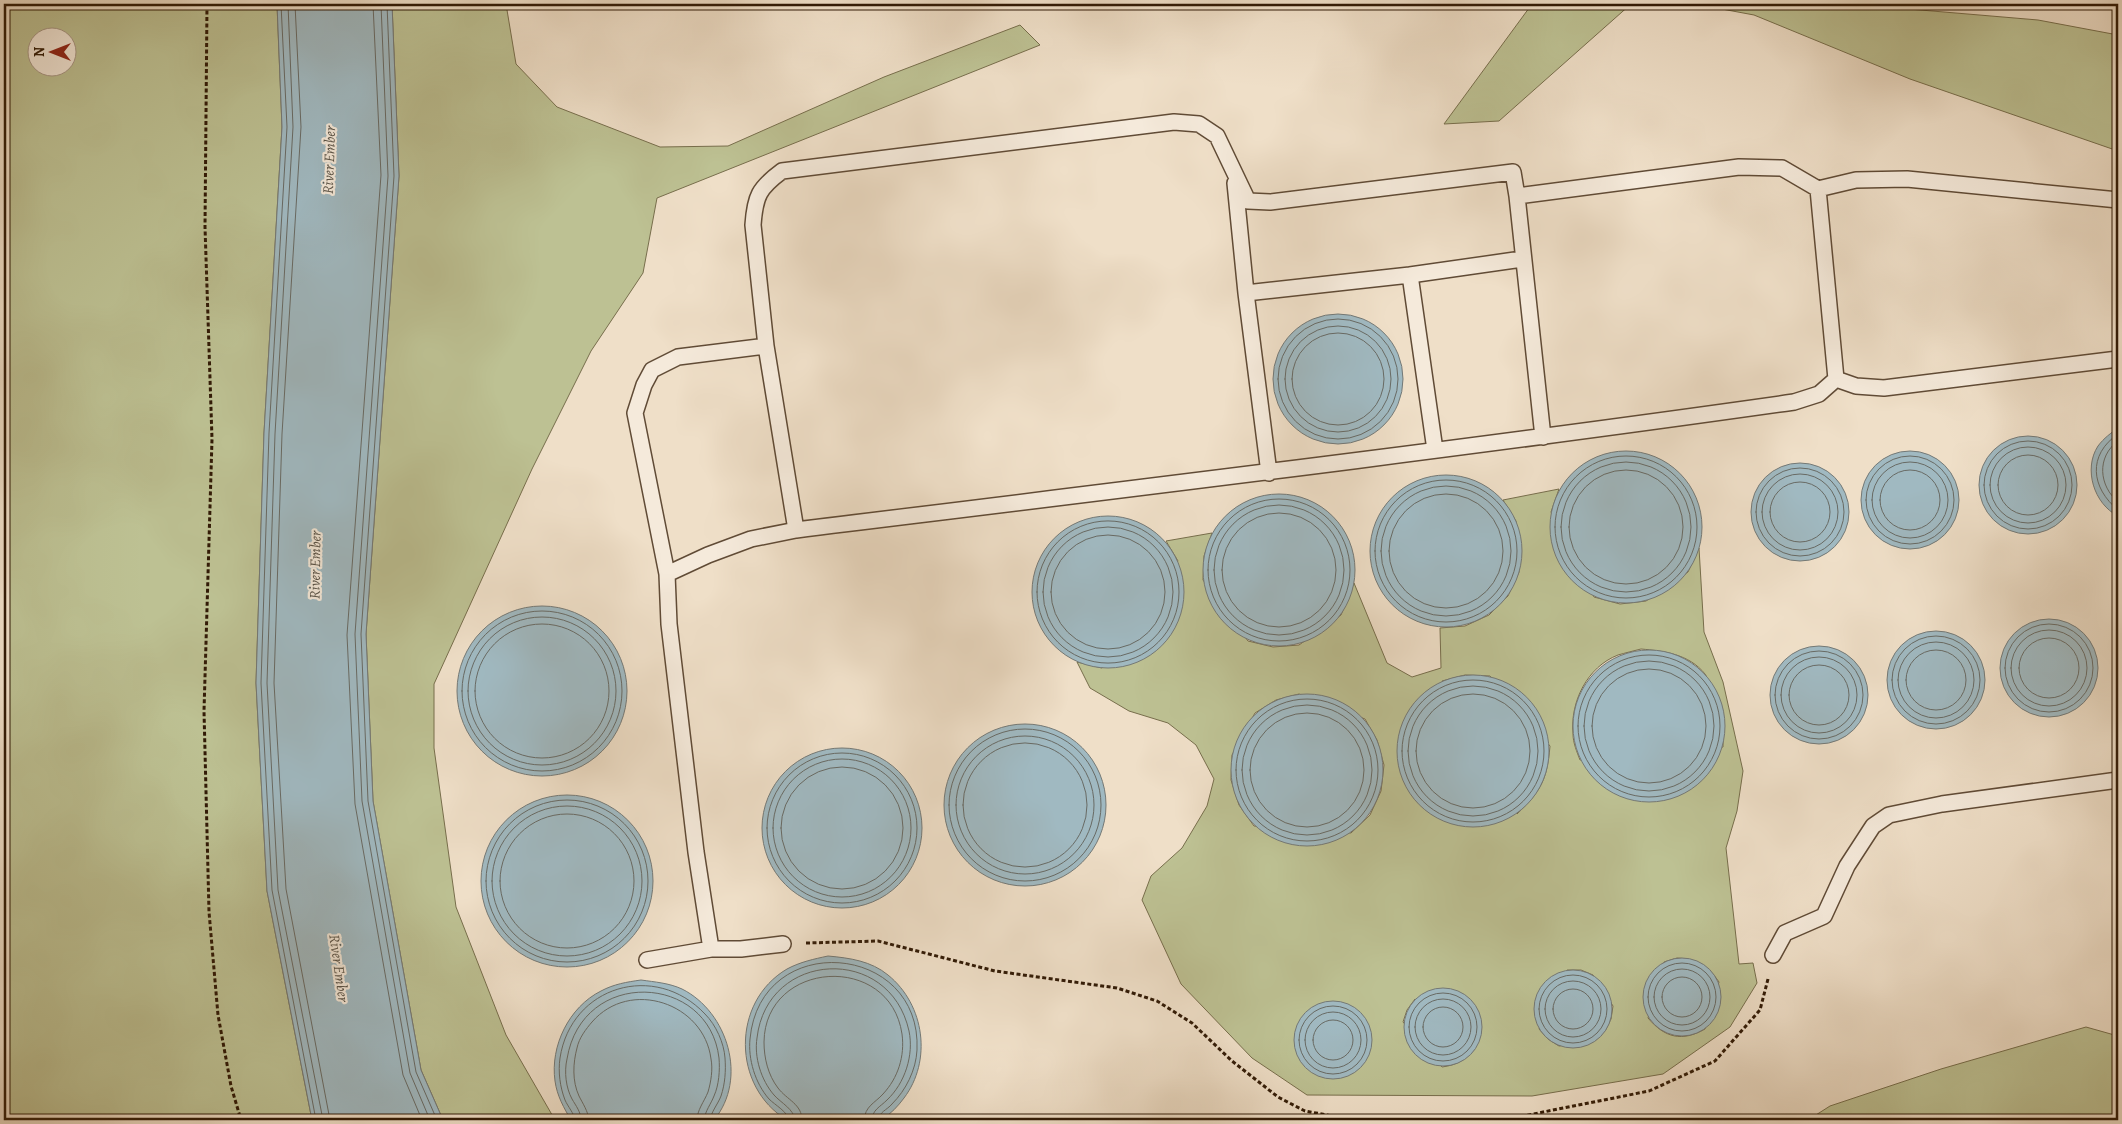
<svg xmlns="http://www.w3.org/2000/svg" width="2122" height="1124" font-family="Alegreya,serif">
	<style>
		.green { fill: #bdc193; stroke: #776e4c; fill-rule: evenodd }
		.water { fill: #a0b9c1; stroke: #747976 }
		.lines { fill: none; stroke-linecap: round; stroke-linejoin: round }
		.shore { stroke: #686a64; stroke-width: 1 }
		.service-casing { stroke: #604b36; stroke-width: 18 }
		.path { stroke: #311a06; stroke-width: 3; stroke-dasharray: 4 2.5; stroke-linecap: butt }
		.service { stroke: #f5eadb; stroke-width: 15 }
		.labels { text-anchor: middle; stroke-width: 4.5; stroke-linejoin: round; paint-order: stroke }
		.water-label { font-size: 15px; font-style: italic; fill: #585247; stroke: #f5eadb }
	</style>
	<rect width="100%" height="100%" fill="#efdfc8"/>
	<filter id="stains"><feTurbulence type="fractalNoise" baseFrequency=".004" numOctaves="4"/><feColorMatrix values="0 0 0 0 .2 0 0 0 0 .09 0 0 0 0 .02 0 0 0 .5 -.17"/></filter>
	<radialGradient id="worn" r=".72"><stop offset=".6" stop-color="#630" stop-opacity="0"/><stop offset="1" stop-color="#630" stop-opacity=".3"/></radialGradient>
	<path class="green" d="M4,4H277L282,127L264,433L256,683L267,891L312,1120H4ZM38,38H68V68H38Z
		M392,4H506L516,64L557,107L660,147L728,146L884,77L1020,25L1040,45L657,198L643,273L591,351L532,469L434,684V748L456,907L506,1035L555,1120H443L421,1070L373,801L366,634L399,176Z
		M1532,4H1631L1499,121L1444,124Z
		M1695,4H1866L1885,7L2038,20L2118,35V151L1910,79L1754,15Z
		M1559,489L1551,512L1594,597L1620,604L1646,601L1688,572L1699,548L1704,632L1723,682L1743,771L1737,811L1726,848L1739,964L1753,963L1757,983L1730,1027L1663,1074L1532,1096L1307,1095L1252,1058L1181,984L1142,900L1151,876L1182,848L1207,806L1214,779L1196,745L1168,723L1129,711L1090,688L1077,662L1102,668L1178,561L1166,541L1212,533L1204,556L1203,580L1248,641L1273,647L1299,645L1341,615L1354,583L1387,663L1412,677L1441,668L1440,628L1465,626L1489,615L1508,596L1519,572L1516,521L1503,500ZM1641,649C1664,651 1689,654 1705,674C1711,682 1720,726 1723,739V747L1580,760C1577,752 1573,743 1573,734C1570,702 1587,667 1618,655C1625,653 1633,651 1641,649ZM1465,675L1490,676L1550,746C1547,780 1541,791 1517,814L1442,681ZM1299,694L1365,719L1377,740L1384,765L1381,791L1370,815L1351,833L1254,826L1239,805L1231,780L1232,755L1255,713L1276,700ZM1677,958C1697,959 1708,966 1719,982L1705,1029C1682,1042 1665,1038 1648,1018L1664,962ZM1567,970H1581L1593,975L1613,1006L1611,1019L1605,1031L1596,1040L1559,1046L1548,1039L1539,1029ZM1415,999L1475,1049C1465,1060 1457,1065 1442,1067L1403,1022L1407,1010Z
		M2086,1027L2118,1036V1120H1808L1830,1106L1941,1069Z"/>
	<path class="water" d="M277,4H392L399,176L366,634L373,801L421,1070L443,1120H312L267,891L256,683L264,433L282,127Z
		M1273 379a65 65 0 1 1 130 0a65 65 0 1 1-130 0Z
		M2118,428V516C2094,504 2083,469 2098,446C2104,438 2111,433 2118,428Z
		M1979 485a49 49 0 1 1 98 0a49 49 0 1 1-98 0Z
		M1861 500a49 49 0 1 1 98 0a49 49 0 1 1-98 0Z
		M1550 527a76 76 0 1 1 152 0a76 76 0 1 1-152 0Z
		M1751 512a49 49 0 1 1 98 0a49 49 0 1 1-98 0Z
		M1370 551a76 76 0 1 1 152 0a76 76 0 1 1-152 0Z
		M1203 570a76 76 0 1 1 152 0a76 76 0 1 1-152 0Z
		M1032 592a76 76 0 1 1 152 0a76 76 0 1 1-152 0Z
		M457 691a85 85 0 1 1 170 0a85 85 0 1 1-170 0Z
		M2000 668a49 49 0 1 1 98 0a49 49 0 1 1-98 0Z
		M1887 680a49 49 0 1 1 98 0a49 49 0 1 1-98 0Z
		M1770 695a49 49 0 1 1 98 0a49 49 0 1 1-98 0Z
		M1573 726a76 76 0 1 1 152 0a76 76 0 1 1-152 0Z
		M1397 751a76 76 0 1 1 152 0a76 76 0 1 1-152 0Z
		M1231 770a76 76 0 1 1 152 0a76 76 0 1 1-152 0Z
		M944 805a81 81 0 1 1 162 0a81 81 0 1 1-162 0Z
		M762 828a80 80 0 1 1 160 0a80 80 0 1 1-160 0Z
		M481 881a86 86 0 1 1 172 0a86 86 0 1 1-172 0Z
		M828,956C850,958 871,961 888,975C925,1005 932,1061 904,1098C898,1106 891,1114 882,1119C875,1123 801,1120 787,1120C732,1087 731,1002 787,969C800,962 814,959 828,956Z
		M1643 997a39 39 0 1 1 78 0a39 39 0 1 1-78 0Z
		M1534 1009a39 39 0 1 1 78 0a39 39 0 1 1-78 0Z
		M641,980C655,982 669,983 682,989C728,1012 748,1079 714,1120H571C564,1108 557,1096 555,1081C550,1046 569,1007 601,991C614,984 627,982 641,980Z
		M1404 1027a39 39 0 1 1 78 0a39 39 0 1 1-78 0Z
		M1294 1040a39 39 0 1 1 78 0a39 39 0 1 1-78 0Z"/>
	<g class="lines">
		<path class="shore" d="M281,4L287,127L269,433L261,683L272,890L316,1120
			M288,4L293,127L275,434L267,683L278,890L323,1120
			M295,4L301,127L282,434L274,683L286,889L330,1120
			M373,4L381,175L347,635L355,804L403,1075L422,1120
			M381,4L388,176L355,634L362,801L410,1073L430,1120
			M387,4L394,176L361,634L368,801L416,1072L437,1120
			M1278 379a60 60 0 1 1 120 0a60 60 0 1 1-120 0Z
			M1285 379a53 53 0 1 1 106 0a53 53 0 1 1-106 0Z
			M1292 379a46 46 0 1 1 92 0a46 46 0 1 1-92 0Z
			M2118,434C2087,455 2091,488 2118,510
			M1984 485a44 44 0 1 1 88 0a44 44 0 1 1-88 0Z
			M2118,441C2096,457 2099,486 2118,502
			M1990 485a38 38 0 1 1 76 0a38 38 0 1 1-76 0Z
			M1998 485a30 30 0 1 1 60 0a30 30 0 1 1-60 0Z
			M1866 500a44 44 0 1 1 88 0a44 44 0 1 1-88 0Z
			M1555 527a71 71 0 1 1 142 0a71 71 0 1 1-142 0Z
			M1872 500a38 38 0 1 1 76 0a38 38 0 1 1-76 0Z
			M1561 527a65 65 0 1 1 130 0a65 65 0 1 1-130 0Z
			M1756 512a44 44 0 1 1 88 0a44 44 0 1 1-88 0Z
			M1880 500a30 30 0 1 1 60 0a30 30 0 1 1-60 0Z
			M1569 527a57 57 0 1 1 114 0a57 57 0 1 1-114 0Z
			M1762 512a38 38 0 1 1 76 0a38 38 0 1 1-76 0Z
			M1375 551a71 71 0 1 1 142 0a71 71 0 1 1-142 0Z
			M1770 512a30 30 0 1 1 60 0a30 30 0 1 1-60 0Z
			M1381 551a65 65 0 1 1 130 0a65 65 0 1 1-130 0Z
			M1389 551a57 57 0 1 1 114 0a57 57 0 1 1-114 0Z
			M1208 570a71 71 0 1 1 142 0a71 71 0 1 1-142 0Z
			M1214 570a65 65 0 1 1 130 0a65 65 0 1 1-130 0Z
			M1222 570a57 57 0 1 1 114 0a57 57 0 1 1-114 0Z
			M1037 592a71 71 0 1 1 142 0a71 71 0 1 1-142 0Z
			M1043 592a65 65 0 1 1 130 0a65 65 0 1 1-130 0Z
			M1051 592a57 57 0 1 1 114 0a57 57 0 1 1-114 0Z
			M462 691a80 80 0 1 1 160 0a80 80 0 1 1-160 0Z
			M468 691a74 74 0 1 1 148 0a74 74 0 1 1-148 0Z
			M2005 668a44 44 0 1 1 88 0a44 44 0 1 1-88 0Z
			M475 691a67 67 0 1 1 134 0a67 67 0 1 1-134 0Z
			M2011 668a38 38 0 1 1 76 0a38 38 0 1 1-76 0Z
			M1892 680a44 44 0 1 1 88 0a44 44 0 1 1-88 0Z
			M2019 668a30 30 0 1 1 60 0a30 30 0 1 1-60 0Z
			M1898 680a38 38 0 1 1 76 0a38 38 0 1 1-76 0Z
			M1906 680a30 30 0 1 1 60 0a30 30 0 1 1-60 0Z
			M1775 695a44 44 0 1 1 88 0a44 44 0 1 1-88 0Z
			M1578 726a71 71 0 1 1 142 0a71 71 0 1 1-142 0Z
			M1781 695a38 38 0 1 1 76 0a38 38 0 1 1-76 0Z
			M1584 726a65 65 0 1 1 130 0a65 65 0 1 1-130 0Z
			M1789 695a30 30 0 1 1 60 0a30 30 0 1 1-60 0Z
			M1592 726a57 57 0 1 1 114 0a57 57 0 1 1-114 0Z
			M1402 751a71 71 0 1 1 142 0a71 71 0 1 1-142 0Z
			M1408 751a65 65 0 1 1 130 0a65 65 0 1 1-130 0Z
			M1416 751a57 57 0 1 1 114 0a57 57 0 1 1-114 0Z
			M1236 770a71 71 0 1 1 142 0a71 71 0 1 1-142 0Z
			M1242 770a65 65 0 1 1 130 0a65 65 0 1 1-130 0Z
			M1250 770a57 57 0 1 1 114 0a57 57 0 1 1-114 0Z
			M949 805a76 76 0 1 1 152 0a76 76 0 1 1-152 0Z
			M956 805a69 69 0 1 1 138 0a69 69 0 1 1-138 0Z
			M963 805a62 62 0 1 1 124 0a62 62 0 1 1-124 0Z
			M767 828a75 75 0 1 1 150 0a75 75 0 1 1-150 0Z
			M773 828a69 69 0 1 1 138 0a69 69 0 1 1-138 0Z
			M781 828a61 61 0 1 1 122 0a61 61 0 1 1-122 0Z
			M486 881a81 81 0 1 1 162 0a81 81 0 1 1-162 0Z
			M492 881a75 75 0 1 1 150 0a75 75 0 1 1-150 0Z
			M500 881a67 67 0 1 1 134 0a67 67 0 1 1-134 0Z
			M1648 997a34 34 0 1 1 68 0a34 34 0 1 1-68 0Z
			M1654 997a28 28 0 1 1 56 0a28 28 0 1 1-56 0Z
			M1539 1009a34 34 0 1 1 68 0a34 34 0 1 1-68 0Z
			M1662 997a20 20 0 1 1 40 0a20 20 0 1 1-40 0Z
			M1545 1009a28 28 0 1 1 56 0a28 28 0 1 1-56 0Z
			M1553 1009a20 20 0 1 1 40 0a20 20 0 1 1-40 0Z
			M1409 1027a34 34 0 1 1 68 0a34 34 0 1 1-68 0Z
			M1415 1027a28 28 0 1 1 56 0a28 28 0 1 1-56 0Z
			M1299 1040a34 34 0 1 1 68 0a34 34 0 1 1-68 0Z
			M1423 1027a20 20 0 1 1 40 0a20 20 0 1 1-40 0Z
			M1305 1040a28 28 0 1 1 56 0a28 28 0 1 1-56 0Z
			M1313 1040a20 20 0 1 1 40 0a20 20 0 1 1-40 0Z
			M575,1120C574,1113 568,1107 565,1100C560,1087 558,1072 560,1058C571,986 655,961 705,1014C716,1025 724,1043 725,1058C726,1071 725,1084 721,1096C718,1104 711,1112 710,1120
			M581,1120C581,1112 576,1106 572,1099C566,1088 564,1072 567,1059C582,967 709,973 719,1058C720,1070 719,1085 714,1096C711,1104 705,1111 704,1120
			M589,1120C588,1111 583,1104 579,1096C572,1081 573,1063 577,1048C579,1038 586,1029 592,1022C630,978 704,1003 711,1059C713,1069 711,1082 708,1092C704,1102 697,1110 697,1120
			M789,1120C788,1112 775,1105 769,1099C755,1083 748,1059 750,1039C760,929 922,942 917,1050C916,1070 906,1090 892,1104C887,1110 879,1112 878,1120
			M795,1120C794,1109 781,1103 774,1095C761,1080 754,1057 757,1038C767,950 890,944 909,1031C914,1055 905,1083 887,1100C880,1107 872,1110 872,1120
			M802,1120C802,1104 787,1100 778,1088C768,1075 764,1058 764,1042C765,960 890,952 902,1034C905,1056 898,1078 883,1094C875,1103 865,1106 864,1120"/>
		<g class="service-casing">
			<path id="service" d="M1235,183L1246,293L1410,275L1522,259
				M1410,275L1435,450
				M1246,293L1269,473
				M766,346L753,225C755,196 759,188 782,171L1174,122L1199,124L1217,136L1248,201L1270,202L1513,172L1517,196
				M1836,379L1818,189L1856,180L1907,179L2118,200
				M1543,437L1517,196L1739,167L1782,168L1818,189
				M796,530C1129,489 1462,449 1794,402L1819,394L1836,379L1856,386L1884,388L2118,359
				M667,574L708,555L751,539L796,530L766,346L678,357L652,370L644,385L635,413L667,574L669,624L696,852L711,949
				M1773,955L1785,933L1824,916L1847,866L1873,826L1889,815L1942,804L2118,780
				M647,960L711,949H741L783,944"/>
		</g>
		<path class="path" d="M207,4L205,227L212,439L204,711L209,912L218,1015L231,1086L241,1120
			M806,943L878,941L995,971L1117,988L1157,1001L1192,1023L1232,1061L1278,1097L1305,1111L1349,1119L1503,1120L1649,1091L1715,1061L1760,1010L1768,979"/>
		<use href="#service" class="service"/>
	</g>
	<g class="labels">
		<g class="water-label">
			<text transform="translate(329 160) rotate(-88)" y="5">River Ember</text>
			<text transform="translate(315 565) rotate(-89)" y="5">River Ember</text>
			<text transform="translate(339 968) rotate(82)" y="5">River Ember</text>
		</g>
	</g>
	<rect width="2122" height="1124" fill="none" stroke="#efdfc8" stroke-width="20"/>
	<rect x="5" y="5" width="2112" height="1114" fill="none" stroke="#311a06" stroke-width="2.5"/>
	<rect x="10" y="10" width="2102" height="1104" fill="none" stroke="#311a06"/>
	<g transform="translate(52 52) rotate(270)"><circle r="24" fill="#f5eadb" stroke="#a79786"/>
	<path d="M0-4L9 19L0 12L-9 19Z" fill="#8f2418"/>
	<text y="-8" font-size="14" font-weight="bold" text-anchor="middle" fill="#311a06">N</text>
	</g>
	<rect width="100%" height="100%" filter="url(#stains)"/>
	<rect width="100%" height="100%" fill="url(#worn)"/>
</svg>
